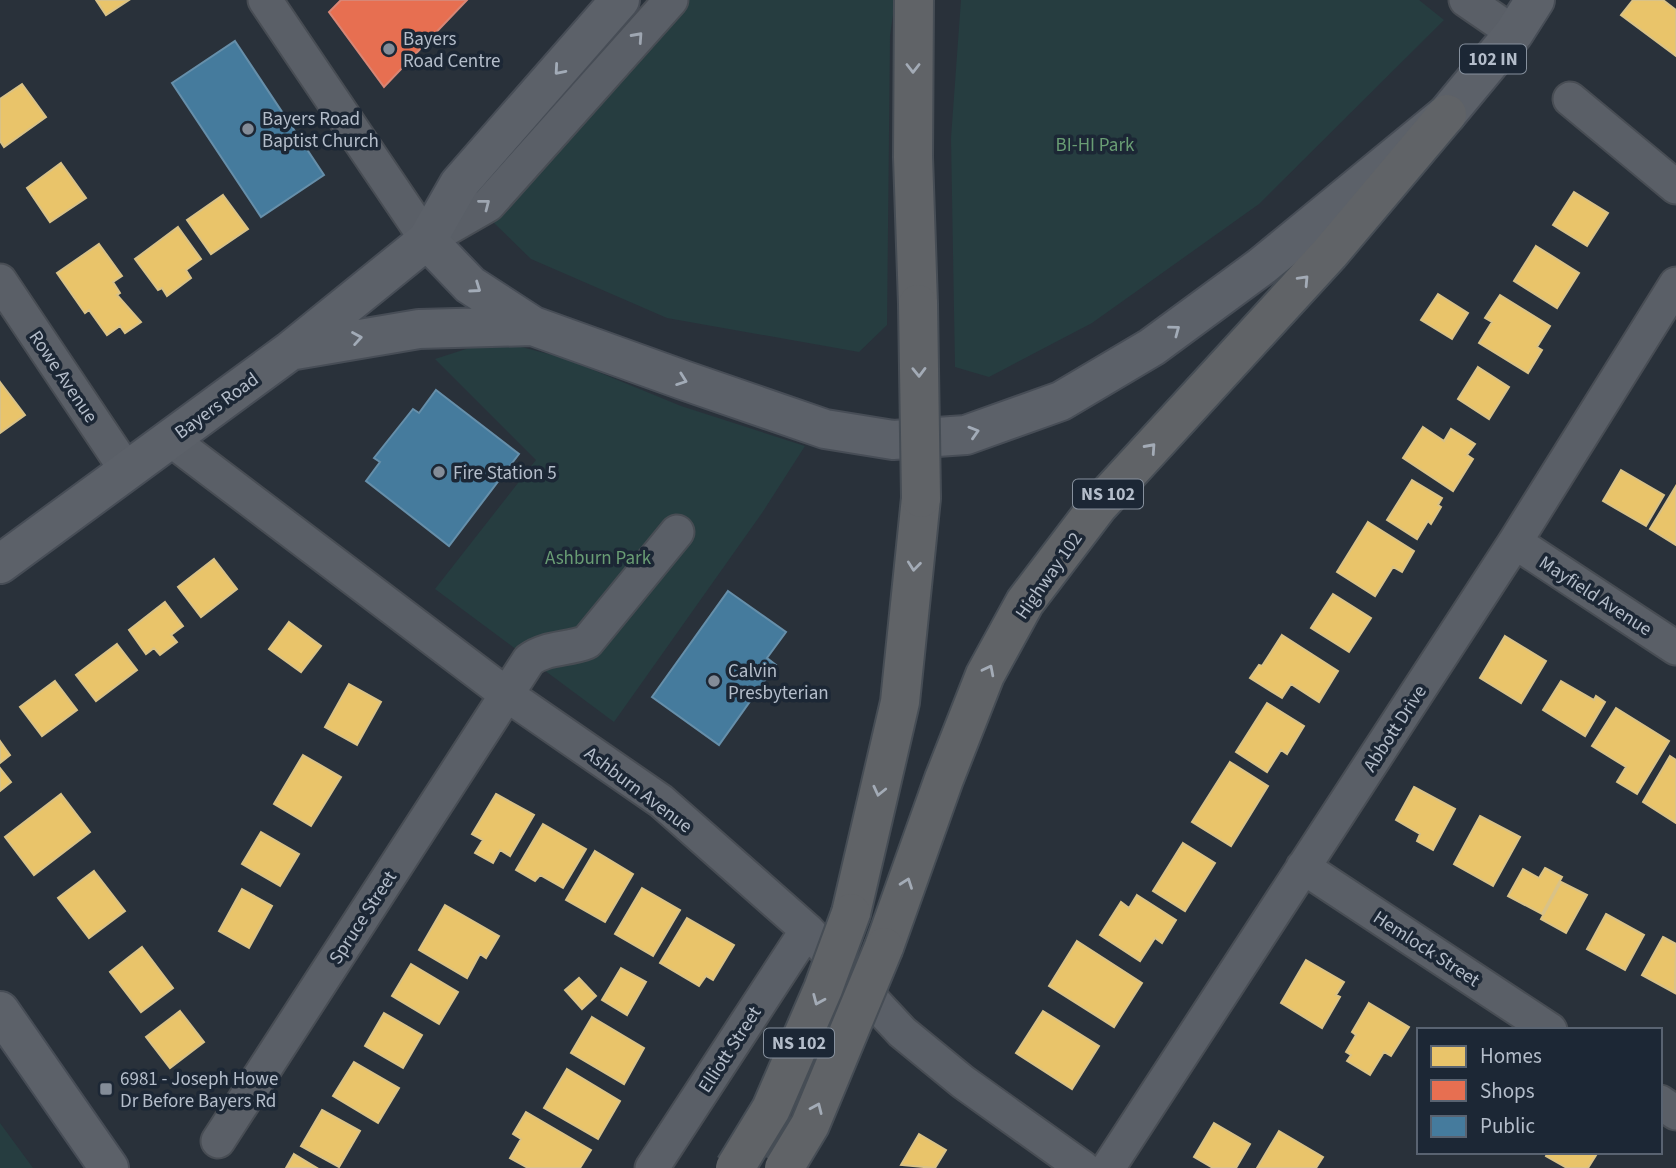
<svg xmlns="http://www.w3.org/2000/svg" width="1676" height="1168" font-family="'Source Sans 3',sans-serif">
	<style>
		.green { fill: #263d40 }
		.homes { fill: #e9c46a; stroke: #d9c287; stroke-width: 2 }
		.shops { fill: #e76f51; stroke: #d88675; stroke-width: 2 }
		.public { fill: #457b9d; stroke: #668faa; stroke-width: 2 }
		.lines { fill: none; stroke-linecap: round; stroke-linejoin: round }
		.minor-casing { stroke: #484d54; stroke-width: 37 }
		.major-casing { stroke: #474d56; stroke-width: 42 }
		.highway-casing { stroke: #464d55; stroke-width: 42 }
		.minor { stroke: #5a5f67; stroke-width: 33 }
		.major { stroke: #5c6169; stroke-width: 38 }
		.highway { stroke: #606367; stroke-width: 38 }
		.highway-bridge-casing { stroke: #464d55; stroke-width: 42; stroke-linecap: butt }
		.highway-bridge { stroke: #606367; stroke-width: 38 }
		.oneway { stroke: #9ea6b1 }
		.oneway2 { stroke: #a3abb6 }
		.oneway3 { stroke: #a2abb7 }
		.poi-dot { fill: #838c98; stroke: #1c2735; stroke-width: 2.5 }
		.labels { text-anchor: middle; stroke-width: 7; stroke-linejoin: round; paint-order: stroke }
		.shield { fill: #1c2735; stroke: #86909d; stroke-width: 2 }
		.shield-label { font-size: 18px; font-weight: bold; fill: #b4bdca }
		.poi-label { font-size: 19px; fill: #b4bdca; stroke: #1c2735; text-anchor: start }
		.park-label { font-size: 19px; fill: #699d74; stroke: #1c2735 }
		.street-label { font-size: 19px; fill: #b4bdca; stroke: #1c2735 }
	</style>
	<rect width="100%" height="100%" fill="#29313a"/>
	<path class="green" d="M687,0H895L890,36L887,325L859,352L667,318L531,259L492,221Z
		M961,0H1419L1444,20L1259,204L1092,323L989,377L955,367L951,138Z
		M494,340L564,358L681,406L805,446L762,513L614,722L435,589L536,460L435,359Z
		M0,1123L33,1168H0Z"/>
	<path class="homes" d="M96,0H129L106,15Z
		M1633,0H1663L1676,10V56L1621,15Z
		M22,84L46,117L4,147L0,141V99Z
		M61,163L86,198L50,222L27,188Z
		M1574,192L1608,213L1587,246L1553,225Z
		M223,195L248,229L211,254L187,220Z
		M178,227L201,259L186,270L191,278L167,296L162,288L158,290L135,259Z
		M99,244L122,276L113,282L120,293L117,295L141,322L125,333L120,326L107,335L89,310L85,313L57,273Z
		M1536,246L1579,273L1557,308L1514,281Z
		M1438,294L1468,313L1452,339L1421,320Z
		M1500,295L1550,326L1537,347L1542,350L1528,373L1479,343L1492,322L1485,318Z
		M1478,367L1509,387L1489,419L1458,399Z
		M0,382L25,415L0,433Z
		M1423,427L1444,441L1451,429L1475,444L1467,455L1473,459L1453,491L1403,458Z
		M1621,470L1664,495L1646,526L1603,501Z
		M1412,480L1442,498L1438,505L1441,507L1431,524L1428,521L1417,539L1387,520Z
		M1676,486V545L1650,529Z
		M1368,522L1414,551L1402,572L1393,567L1375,596L1337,572Z
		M214,559L237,589L201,617L178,587Z
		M1333,594L1371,618L1349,652L1311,628Z
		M165,602L183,626L171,635L177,642L160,655L154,648L146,654L129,630Z
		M289,622L321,646L301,672L269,649Z
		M1282,635L1338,671L1319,702L1291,684L1282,698L1250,678L1259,665L1262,666Z
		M1505,636L1546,661L1521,703L1480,678Z
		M117,644L137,670L96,701L76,675Z
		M55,681L77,710L42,736L20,707Z
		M1561,681L1594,700L1596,696L1605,702L1585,736L1543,710Z
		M349,684L381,702L357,745L325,727Z
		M1267,703L1304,726L1287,754L1281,750L1267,772L1236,752Z
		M1616,708L1669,741L1637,794L1617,782L1626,767L1592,746Z
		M0,741L10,755L0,763Z
		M303,755L341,777L311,826L274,804Z
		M1670,756L1676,760V823L1643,802Z
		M1230,762L1268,786L1231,846L1192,822Z
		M0,768L11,782L0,791Z
		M1414,787L1455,809L1433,850L1417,841L1420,834L1396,820Z
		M61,794L90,832L34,875L5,837Z
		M496,794L534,815L510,856L500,850L493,863L475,853L483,840L472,834Z
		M1480,816L1520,837L1493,886L1454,864Z
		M543,824L586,849L563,888L540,875L535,881L516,870Z
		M261,832L299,854L280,886L242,864Z
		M1183,843L1215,863L1185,911L1153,891Z
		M595,851L633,874L605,922L566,900Z
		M1545,868L1562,877L1542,914L1508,896L1523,869L1539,878Z
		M94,871L125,911L89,938L58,898Z
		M1561,882L1587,895L1566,933L1541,919Z
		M642,888L680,910L653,956L615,934Z
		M242,889L272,906L249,948L219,931Z
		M1137,895L1176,920L1162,943L1155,938L1140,961L1100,935L1121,902L1129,908Z
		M445,905L499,936L486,958L480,954L467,978L419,950Z
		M1606,914L1644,935L1625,970L1587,949Z
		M687,918L734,945L713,980L706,976L699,986L660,963Z
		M1663,937L1676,944L1675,993L1642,975Z
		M1077,941L1142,983L1114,1027L1049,986Z
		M142,947L173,988L141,1012L110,972Z
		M1306,960L1344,982L1336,995L1340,997L1322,1028L1281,1003Z
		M411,964L458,992L439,1024L392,996Z
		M621,968L646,982L627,1015L602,1000Z
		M579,978L596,996L582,1009L565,990Z
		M1369,1003L1409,1027L1391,1056L1384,1052L1370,1075L1347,1061L1351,1055L1346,1052L1356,1035L1352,1032Z
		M180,1011L204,1042L170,1068L146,1037Z
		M1043,1011L1099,1046L1072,1089L1016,1053Z
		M384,1013L422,1035L403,1068L365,1046Z
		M592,1017L644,1048L624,1084L571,1053Z
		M354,1062L399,1088L378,1123L333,1096Z
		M567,1069L620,1101L598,1139L544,1108Z
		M322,1110L360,1131L339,1167L301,1146Z
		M526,1112L591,1150L580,1168H528L510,1158L521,1139L513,1134Z
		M1214,1123L1250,1144L1236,1168H1213L1194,1157Z
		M1279,1131L1323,1157L1316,1168H1257Z
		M919,1134L946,1150L935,1168L901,1165Z
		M1548,1152H1598L1588,1168H1567L1546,1156Z
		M294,1154L317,1168H286Z"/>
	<path class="shops" d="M341,0H467L384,87L329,12Z"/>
	<path class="public" d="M235,41L324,175L261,217L172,83Z
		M436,390L519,454L449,546L366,481L380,462L374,458L413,409L419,413Z
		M728,591L786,632L767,658L776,665L719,745L652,697Z"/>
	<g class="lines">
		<g class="minor-casing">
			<path id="minor" d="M265,0L427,240L488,205L671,0
				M1466,0L1514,33
				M1570,99L1676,187
				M0,281L127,471
				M170,439L506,694L661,801L807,930L902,1032L963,1082L1083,1168
				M1515,542L1676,648
				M1303,867L1550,1030
				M1660,1102L1676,1113
				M218,1141L529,660C546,647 567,650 587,642L677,532
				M652,1168L807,930
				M1108,1168L1515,542L1676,284"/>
		</g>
		<g class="major-casing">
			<path id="major" d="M427,240L470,285L533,326L683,380L825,429L893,440L966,435L1061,401L1152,347L1262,266L1447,114L1514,33L1535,0
				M295,350L419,329L533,326
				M0,564L290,351L427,240L459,184L620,0
				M0,1011L109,1168"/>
		</g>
		<g class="highway-casing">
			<path id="highway" d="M914,0L913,157L918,304
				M851,913L900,702L921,498
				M884,947L944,779L985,675L1025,602L1098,506L1330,253L1447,114"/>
		</g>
		<use href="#minor" class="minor"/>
		<use href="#major" class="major"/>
		<use href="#highway" class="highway"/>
		<g class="highway-bridge-casing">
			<path id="highway-bridge" d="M918,304L921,498
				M735,1168L771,1109L823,989L851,913
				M784,1168L810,1125L884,947"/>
		</g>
		<use href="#highway-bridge" class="highway-bridge"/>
	</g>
	<defs><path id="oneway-chevron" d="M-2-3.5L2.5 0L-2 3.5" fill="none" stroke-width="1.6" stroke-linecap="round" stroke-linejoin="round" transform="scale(1.75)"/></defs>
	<g class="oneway">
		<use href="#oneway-chevron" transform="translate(638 37) rotate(-48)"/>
		<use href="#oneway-chevron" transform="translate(485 204) rotate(-38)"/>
	</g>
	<g class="oneway2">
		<use href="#oneway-chevron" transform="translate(913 68) rotate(90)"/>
		<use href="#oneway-chevron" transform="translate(1304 280) rotate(-47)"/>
		<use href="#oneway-chevron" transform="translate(919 372) rotate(89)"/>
		<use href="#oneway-chevron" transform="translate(1151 448) rotate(-48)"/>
		<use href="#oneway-chevron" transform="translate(914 566) rotate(96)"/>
		<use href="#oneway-chevron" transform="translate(989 670) rotate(-63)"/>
		<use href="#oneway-chevron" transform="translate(879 791) rotate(103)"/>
		<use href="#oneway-chevron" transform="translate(907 883) rotate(-70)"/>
		<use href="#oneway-chevron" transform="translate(818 1000) rotate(113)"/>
		<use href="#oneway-chevron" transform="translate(817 1108) rotate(-66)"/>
	</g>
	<g class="oneway3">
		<use href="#oneway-chevron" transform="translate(559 70) rotate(131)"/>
		<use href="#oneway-chevron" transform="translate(476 288) rotate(35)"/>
		<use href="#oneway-chevron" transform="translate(1175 330) rotate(-37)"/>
		<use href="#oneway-chevron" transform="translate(357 338) rotate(-10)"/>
		<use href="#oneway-chevron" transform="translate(682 380) rotate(20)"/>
		<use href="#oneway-chevron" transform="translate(974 432) rotate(-17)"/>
	</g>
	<g class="poi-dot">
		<circle cx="389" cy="49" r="7"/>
		<circle cx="248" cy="129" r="7"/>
		<circle cx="439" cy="472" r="7"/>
		<circle cx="714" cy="681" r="7"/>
		<rect x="99" y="1082" width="14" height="14" rx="3.5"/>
	</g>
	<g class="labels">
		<g class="shield">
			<rect x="1460" y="44.5" width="66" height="29" rx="5"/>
			<rect x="1073" y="479.5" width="70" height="29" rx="5"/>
			<rect x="764" y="1028.5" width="70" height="29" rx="5"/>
		</g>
		<g class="shield-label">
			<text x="1493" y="65">102 IN</text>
			<text x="1108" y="500">NS 102</text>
			<text x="799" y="1049">NS 102</text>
		</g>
		<g class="poi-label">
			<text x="403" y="45">Bayers<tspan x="403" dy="22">Road Centre</tspan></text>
			<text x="262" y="125">Bayers Road<tspan x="262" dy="22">Baptist Church</tspan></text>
			<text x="453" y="479">Fire Station 5</text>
			<text x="728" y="677">Calvin<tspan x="728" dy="22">Presbyterian</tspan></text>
			<text x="120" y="1085">6981 - Joseph Howe<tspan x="120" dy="22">Dr Before Bayers Rd</tspan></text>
		</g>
		<g class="park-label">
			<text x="1095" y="151">BI-HI Park</text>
			<text x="598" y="564">Ashburn Park</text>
		</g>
		<g class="street-label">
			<text transform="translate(64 376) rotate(56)" y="7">Rowe Avenue</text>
			<text transform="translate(216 405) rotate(-36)" y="7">Bayers Road</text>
			<text transform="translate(1048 575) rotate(-55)" y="7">Highway 102</text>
			<text transform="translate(1596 595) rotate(33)" y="7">Mayfield Avenue</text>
			<text transform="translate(1394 728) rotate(-57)" y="7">Abbott Drive</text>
			<text transform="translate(639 789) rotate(37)" y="7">Ashburn Avenue</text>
			<text transform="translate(362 917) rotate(-57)" y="7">Spruce Street</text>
			<text transform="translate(1427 948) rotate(33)" y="7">Hemlock Street</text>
			<text transform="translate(729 1049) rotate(-57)" y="7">Elliott Street</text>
		</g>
	</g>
	<rect x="1417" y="1028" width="245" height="126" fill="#1c2735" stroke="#596371" stroke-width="2"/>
	<rect x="1431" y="1046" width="35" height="21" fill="#e9c46a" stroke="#596371" stroke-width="2"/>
	<text x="1480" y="1063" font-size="21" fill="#b4bdca">Homes</text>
	<rect x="1431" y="1080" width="35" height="21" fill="#e76f51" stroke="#596371" stroke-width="2"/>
	<text x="1480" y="1098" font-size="21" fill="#b4bdca">Shops</text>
	<rect x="1431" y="1116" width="35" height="21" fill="#457b9d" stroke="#596371" stroke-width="2"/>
	<text x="1480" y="1133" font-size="21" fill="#b4bdca">Public</text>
</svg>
